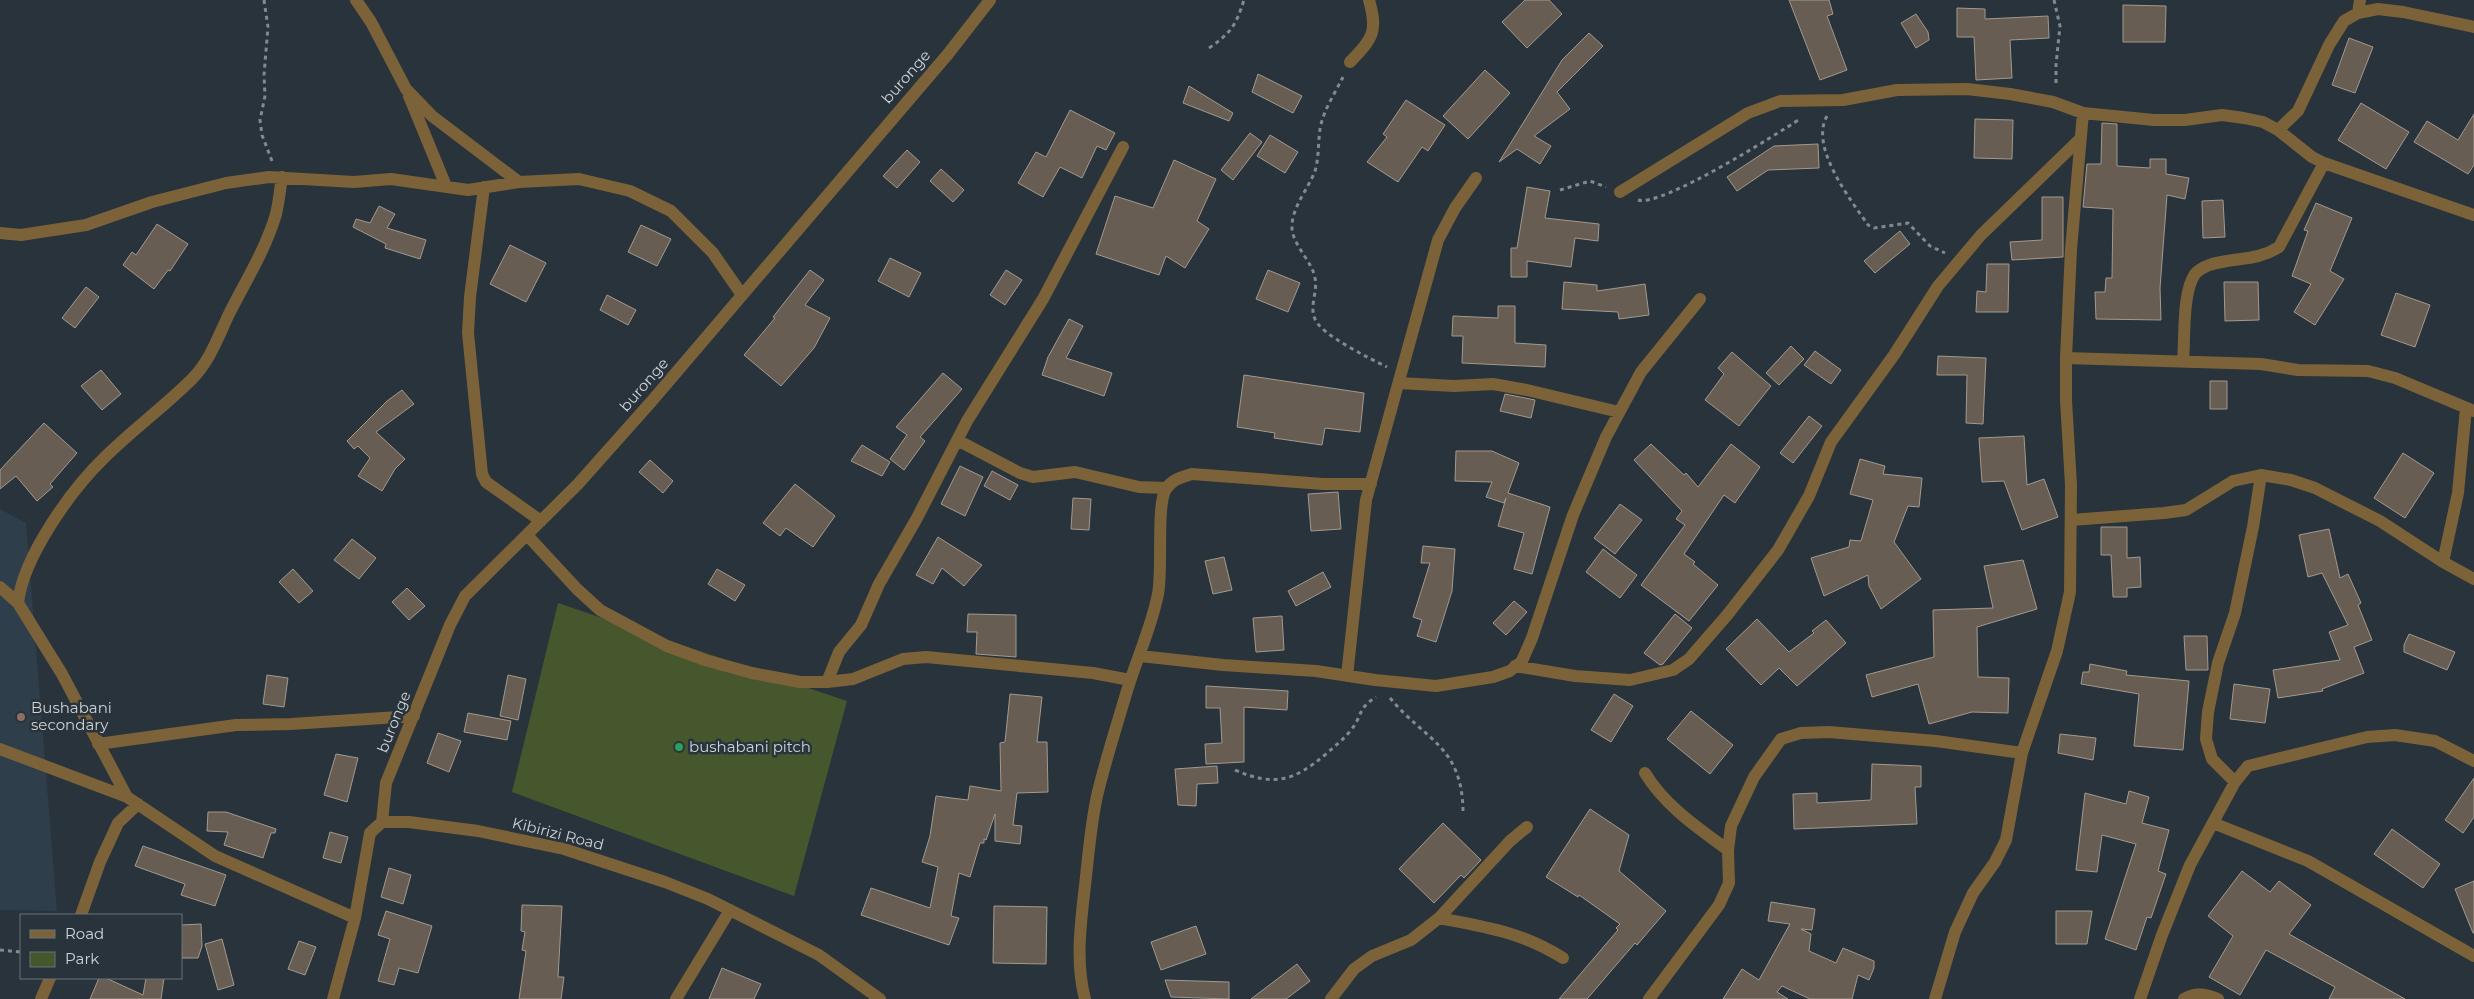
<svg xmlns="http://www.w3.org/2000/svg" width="2474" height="999" font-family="Montserrat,sans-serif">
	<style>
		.built { fill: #2e3e4b }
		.green { fill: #46572d }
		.building { fill: #675d53; stroke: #a3998e }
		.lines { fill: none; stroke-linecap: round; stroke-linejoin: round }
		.path { stroke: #828a90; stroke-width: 3; stroke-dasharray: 4 4; stroke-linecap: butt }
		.minor { stroke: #7c6239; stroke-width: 12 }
		.education-dot { fill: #8d6e63; stroke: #29333b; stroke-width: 2 }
		.leisure-dot { fill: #2e9e5b; stroke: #29333b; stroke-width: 2 }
		.labels { text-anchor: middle; stroke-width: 5; stroke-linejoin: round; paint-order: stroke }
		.street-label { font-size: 15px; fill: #cdd3d8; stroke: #29333b }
		.poi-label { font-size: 15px; fill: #cdd3d8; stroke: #29333b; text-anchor: start }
	</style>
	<rect width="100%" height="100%" fill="#29333b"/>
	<path class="built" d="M0,509L26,523L57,911L0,910Z"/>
	<path class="green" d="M558,603L847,701L794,896L512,792Z"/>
	<path class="building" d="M1525,0H1549L1562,14L1527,48L1502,22Z
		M1789,0H1829L1833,14L1827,16L1847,70L1820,80Z
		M2123,5L2166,6L2165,42H2123Z
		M1957,8L1985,9V19L2048,16L2049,38L2010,40L2012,78L1976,80L1974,37H1957Z
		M1916,14L1928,32L1929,40L1916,48L1901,23Z
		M1589,33L1603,46L1557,92L1570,109L1534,136L1551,146L1540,164L1517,149L1499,162L1562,60Z
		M2349,38L2373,47L2355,93L2332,85Z
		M1485,70L1510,93L1468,139L1443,116Z
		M1258,74L1302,96L1293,113L1252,92Z
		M1189,86L1233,113L1229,121L1183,103Z
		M1406,100L1445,125L1428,151L1422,147L1398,182L1367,162L1387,137L1383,134Z
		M2361,103L2409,132L2386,169L2338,140Z
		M1070,110L1115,133L1106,150L1097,146L1082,178L1060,167L1043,197L1018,183L1036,152L1046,157Z
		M2474,114V165L2468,174L2414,142L2427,121L2458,140Z
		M1975,119L2013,120L2012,159L1974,158Z
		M2102,123L2117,124V166L2150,168V159H2166V174L2189,178L2185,199L2167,195L2160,288L2161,320L2096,319L2095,292H2105L2106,278H2112L2113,209L2083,207L2087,164H2101Z
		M1250,133L1262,142L1233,180L1221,170Z
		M1270,135L1298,152L1285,173L1257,156Z
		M1818,144L1819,168L1768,170L1737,191L1727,177L1774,146Z
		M907,150L920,162L897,188L883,176Z
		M1174,160L1216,179L1197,221L1209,229L1185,268L1166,256L1159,275L1096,254L1115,196L1153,208Z
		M941,169L964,190L953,202L930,181Z
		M1527,187L1550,191L1545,218L1599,224L1598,241L1575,238L1571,267L1527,261V277H1511V248H1517Z
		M2042,197H2063V257L2012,260L2010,242L2042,240Z
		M2223,200L2225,237L2203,238L2202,201Z
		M2316,203L2352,218L2330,271L2344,279L2315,325L2294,312L2311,284L2292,276L2308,231L2304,230Z
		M379,206L395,214L387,228L426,240L420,259L385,248L386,244L353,227L356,219L370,223Z
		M157,224L188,244L170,271L168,270L154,289L123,265L132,252L136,255Z
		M641,225L671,239L657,266L628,252Z
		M1900,231L1910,244L1875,273L1864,261Z
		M510,245L546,263L526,302L490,284Z
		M890,258L921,273L909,297L878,281Z
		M1987,264H2009L2008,312H1976L1977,291L1986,292Z
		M810,270L824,280L805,305L830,318L814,348L781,386L744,355L775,318L773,317Z
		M1006,270L1022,280L1005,305L990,295Z
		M1268,270L1300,283L1288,312L1256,299Z
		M1564,282L1597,285V291L1645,284L1649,315L1619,319L1618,312L1562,309Z
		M2224,282H2258L2259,320L2225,321Z
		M86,287L99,297L75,328L62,318Z
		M2396,293L2430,305L2415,347L2381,335Z
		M607,295L636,310L628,325L600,310Z
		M1498,306H1515V343L1546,345L1545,367L1462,363L1463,336H1452L1453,316L1498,318Z
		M1069,319L1083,326L1066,358L1112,373L1104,396L1042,375L1048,357Z
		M1791,346L1804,359L1779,385L1766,373Z
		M1815,351L1841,370L1831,384L1804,365Z
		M1732,352L1771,386L1739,426L1705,400L1724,374L1718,368Z
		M1938,356L1986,358L1983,424L1966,423L1967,375H1937Z
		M101,370L121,394L102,410L81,386Z
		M943,373L962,389L920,437L925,441L904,470L890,459L907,435L896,427Z
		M1244,375L1364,393L1360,432L1325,428L1322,445L1274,438L1275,433L1237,427Z
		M2210,381H2227V409H2210Z
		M402,390L414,404L376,432L405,459L395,469L382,491L358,476L370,458L358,446L354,449L347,441L387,401Z
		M1505,394L1535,400L1531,418L1500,411Z
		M1809,416L1822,426L1793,463L1780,453Z
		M44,423L77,453L50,484L53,487L37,501L16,476L0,489V470Z
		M2024,436L2027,485L2044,479L2058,517L2022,530L2004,481L1982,482L1979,438Z
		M1651,444L1684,475L1686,473L1698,487L1731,444L1760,467L1735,503L1724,495L1684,554L1695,562L1693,564L1718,585L1689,621L1641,585L1685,525L1676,519L1682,511L1634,460Z
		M862,445L890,462L882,476L851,461Z
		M1456,451H1492L1519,463L1508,493L1550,507L1532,574L1514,569L1524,533L1498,526L1506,498L1504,503L1486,497L1492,482L1455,481Z
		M2403,453L2434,473L2405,518L2374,498Z
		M1860,459L1885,466L1883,474L1922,478L1919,507L1908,506L1894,542L1921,579L1881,609L1869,586L1868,575L1824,596L1811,558L1849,547L1850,540L1861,541L1873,500L1850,494Z
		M650,460L673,481L663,493L639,472Z
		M960,466L983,477L965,516L941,504Z
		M992,471L1018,485L1010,500L984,486Z
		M795,484L835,516L813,547L786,528L780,536L763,523Z
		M1338,492L1341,529L1311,531L1308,494Z
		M1073,498L1091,499L1089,530L1071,529Z
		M1620,504L1642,520L1615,554L1594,538Z
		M2101,527H2127V558L2140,557L2141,587L2127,588V597H2113L2111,555H2101Z
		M2329,529L2340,578L2348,574L2361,603L2358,605L2372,640L2354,647L2364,673L2322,689L2323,691L2278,698L2273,670L2340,660L2329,632L2348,625L2322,573L2308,577L2299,535Z
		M938,537L982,565L964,586L942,568L933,584L916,575Z
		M352,539L376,558L359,579L334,560Z
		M1423,546L1455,549L1452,591L1436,642L1417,636L1422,620L1413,617L1430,563H1421Z
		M1603,549L1637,575L1620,598L1586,572Z
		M1224,557L1232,590L1213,594L1205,561Z
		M2023,560L2037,609L1977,627L1978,677L2009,678L2008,713L1972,712L1929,724L1918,684L1872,697L1866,675L1934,657L1933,610L1993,608L1984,566Z
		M293,569L313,591L299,603L279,582Z
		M717,569L745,585L735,601L708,584Z
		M1323,572L1331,587L1296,606L1288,591Z
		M407,588L425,606L409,620L392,602Z
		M1514,601L1527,612L1506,635L1493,623Z
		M968,614L1016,615V657L976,654L977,632H967Z
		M1675,614L1692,628L1663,664L1660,665L1644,653Z
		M1282,616L1284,650L1256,652L1253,618Z
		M1757,619L1789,652L1814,633L1812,631L1826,620L1846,643L1797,686L1779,668L1761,685L1726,649Z
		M2409,634L2455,652L2447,670L2404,652V645Z
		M2184,636H2207L2208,670H2186Z
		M2090,664L2127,671L2126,675L2189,681L2183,750L2134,746L2139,694L2081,684L2083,672H2089Z
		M267,675L288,678L284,707L263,704Z
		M508,675L526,679L518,720L500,716Z
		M2234,684L2270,689L2265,723L2230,719Z
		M1206,686L1288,691L1287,710L1244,707V762L1206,764L1205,744L1222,743L1220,708H1206Z
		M1010,694L1042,697L1037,742H1047L1048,792L1017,793L1013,825L1022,826L1020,844L995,841V814L986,840L984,839V843H980L970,877L959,873L951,916L959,918L949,945L861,915L871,888L930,908L938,867L922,862L930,836L936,796L968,800L970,786L1001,791L1000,743L1005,742Z
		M1614,694L1633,706L1611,742L1591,730Z
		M1691,711L1733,745L1710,774L1667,739Z
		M468,713L511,721L507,740L464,732Z
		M438,733L461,741L449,772L427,763Z
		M2060,734L2096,738L2093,760L2058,753Z
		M336,754L358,758L347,802L324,795Z
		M1872,764L1921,766V787H1915L1917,824L1794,829L1793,794L1817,793V803L1871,800Z
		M1217,766L1218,783L1197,784L1196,806L1178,805L1175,769Z
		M2474,778V817L2463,833L2445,820Z
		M2129,791L2149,797L2142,823L2169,830L2158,871L2166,874L2151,918L2147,917L2136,950L2105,939L2136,844L2102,835L2097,872L2076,870L2085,793L2126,804Z
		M1590,809L1629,835L1619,871L1666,911L1637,945L1635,943L1587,999H1559L1618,930L1616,928L1620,924L1579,895L1578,897L1546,877Z
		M208,812H226L276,829L275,833H271L263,858L224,845L228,832L207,831Z
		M1443,823L1481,860L1464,878L1461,875L1434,903L1399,869Z
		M2392,829L2440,864L2423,888L2374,854Z
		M330,832L348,837L341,863L323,858Z
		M143,846L226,875L215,906L181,895L185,884L135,866Z
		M389,868L411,875L403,904L381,897Z
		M2242,871L2270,892L2279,881L2311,905L2289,934L2405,999H2329L2335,987L2266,950L2240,995L2209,977L2233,936L2208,916Z
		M2474,881V933H2473L2455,889Z
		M1771,902L1815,909L1812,930L1801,929L1811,934L1809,951L1836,963L1843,948L1874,961V968L1869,980L1858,975L1852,999H1810L1782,986L1777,992L1788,999H1723L1742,969L1759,980L1790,924L1768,921Z
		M522,905L562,906L558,977H564L561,999H519L526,951L522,950L525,932L521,931Z
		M994,906L1047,907L1046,964L993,963Z
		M386,911L432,926L418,973L399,968L394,985L378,981L390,939L378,935Z
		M2056,911H2092L2087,944H2056Z
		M201,924L202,946L198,958H182L181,925Z
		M1196,926L1206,954L1161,970L1151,942Z
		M222,939L234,985L218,990L205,944Z
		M299,941L316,947L305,975L288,969Z
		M1297,964L1310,981L1286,999H1251Z
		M722,968L761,984L754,999H709Z
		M99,978H106L143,995L146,978H164L161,999H90Z
		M1165,980L1229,982V999L1171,997Z"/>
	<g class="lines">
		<path class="path" d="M264,0L268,27L264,75L265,96L260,120L262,135L272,161
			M2054,0L2060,26L2056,65V85
			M1209,48C1231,33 1236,25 1244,0
			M1343,77C1335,93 1323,111 1320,129C1318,143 1319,158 1315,171C1308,190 1287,213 1293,234C1297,249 1313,264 1315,278C1318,292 1309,306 1315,319C1321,335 1371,359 1387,367
			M1827,116C1809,147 1851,200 1868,225L1874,228L1908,223L1930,246L1945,253
			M1560,190L1590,181L1606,187
			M1638,200C1662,207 1775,135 1800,119
			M1390,698C1426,741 1462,746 1463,811
			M1235,770C1274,787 1294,781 1326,754C1335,746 1344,739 1351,730C1363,715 1357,709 1376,697
			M0,950L21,952"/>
		<path class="minor" d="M356,0L371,22L406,89L432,116L519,182
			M2358,13L2360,0
			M1350,62C1373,38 1378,32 1369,0
			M409,96L446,186
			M2278,130L2298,111L2329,45L2344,21L2358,13L2378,9L2403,12L2474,27
			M484,187L470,297L468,333L482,474L486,482L541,521
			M1620,192L1748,113L1780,101L1843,100L1897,90L1967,89L2010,94L2053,102L2083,113L2154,120H2185L2222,115L2244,118L2263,122L2278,130L2312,157L2324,163L2474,215
			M0,233L21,235L86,225L152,202L226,183L269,177L354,182L391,179L468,190L519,182L579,179L630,191L671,211L713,253L742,295
			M2066,358L2261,364L2298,370L2368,371L2395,378L2474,411
			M2183,362C2185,340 2182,292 2195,274C2203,265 2216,263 2227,261C2246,258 2262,258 2279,247L2324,163
			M1399,383L1454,386L1493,384L1527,390L1619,412
			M957,440L1020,473L1033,477L1075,472L1139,487L1166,488
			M2071,520L2164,513L2186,510L2233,481L2261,475L2291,480L2315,488L2380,521L2443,562L2474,579
			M527,535L577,589L600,610L667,646L705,660L752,673L800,682H827L853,679L903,659L926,657L1093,673L1130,680
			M2443,562L2458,493L2466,408
			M0,587L18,603L62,674L127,797L215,856L355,918
			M18,603C23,557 71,490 104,458C131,431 165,406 192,379C210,361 218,337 229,314C245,282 266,249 276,214C279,202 280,189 282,177
			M1140,656L1223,665L1316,671L1375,680L1436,686L1493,677L1510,671L1522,661L1532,638L1573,515L1606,437L1641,372L1700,299
			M1515,666L1575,676L1630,680L1673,670L1689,659L1728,614L1778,550L1809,496L1831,442L1894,355L1938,286L1981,235L2081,138
			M1347,676L1366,500L1438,240L1455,208L1476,178
			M827,682L839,652L861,625L879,584L917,518L967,421L1043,299L1123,147
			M98,744L236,725L291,724L414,716
			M0,749L127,797
			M1645,773C1665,806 1698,828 1728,850
			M2235,782L2212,759L2206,739L2208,712L2218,663L2235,613L2253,527L2261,475
			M382,822L386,783L450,625L465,596L578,484L651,402L948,54L990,0
			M2213,823L2308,861L2474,956
			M81,915L100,862L118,823L138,804
			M1439,918C1486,927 1522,932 1563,958
			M41,999L50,978
			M333,999L355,918L370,833L382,822H409L478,831L564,849L665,882L708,899L819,955L880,999
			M676,999L730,910
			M1085,999C1076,965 1080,929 1084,894C1088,862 1090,828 1097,796C1105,762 1116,728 1126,694C1136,660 1151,629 1158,594C1163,568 1156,505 1166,489C1172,479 1183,477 1192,474L1323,484H1371
			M1331,999L1354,969L1372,956L1411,940L1439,918L1510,841L1527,827
			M1649,999L1719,905L1729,883L1728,850L1731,826L1754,777L1781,739L1801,733L1829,732L1936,741L2022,753
			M1935,999L1955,932L1973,893L1995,862L2006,840L2022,753L2057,651L2070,592L2071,485L2066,400V358L2071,249L2083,113
			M2140,999L2162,935L2190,865L2235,782L2248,766L2367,737L2395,735L2435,741L2474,761
			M2184,999C2196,992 2206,994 2218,999"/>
	</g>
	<circle class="education-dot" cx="21" cy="717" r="5"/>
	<circle class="leisure-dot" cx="679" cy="747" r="5"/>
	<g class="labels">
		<g class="street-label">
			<text transform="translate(906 77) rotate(-49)" y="5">buronge</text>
			<text transform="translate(644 385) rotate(-49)" y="5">buronge</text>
			<text transform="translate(394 722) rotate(-68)" y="5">buronge</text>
			<text transform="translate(558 834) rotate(14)" y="5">Kibirizi Road</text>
		</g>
		<g class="poi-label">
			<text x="31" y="713">Bushabani<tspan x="31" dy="17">secondary</tspan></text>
			<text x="689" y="752">bushabani pitch</text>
		</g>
	</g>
	<rect x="20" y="914" width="162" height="65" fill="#29333b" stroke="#6b737a"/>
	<rect x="30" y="930" width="25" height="8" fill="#7c6239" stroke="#6b737a"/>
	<text x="65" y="939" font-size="15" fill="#cdd3d8">Road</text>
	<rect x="30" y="952" width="25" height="15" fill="#46572d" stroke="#6b737a"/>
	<text x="65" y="964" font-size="15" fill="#cdd3d8">Park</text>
</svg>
